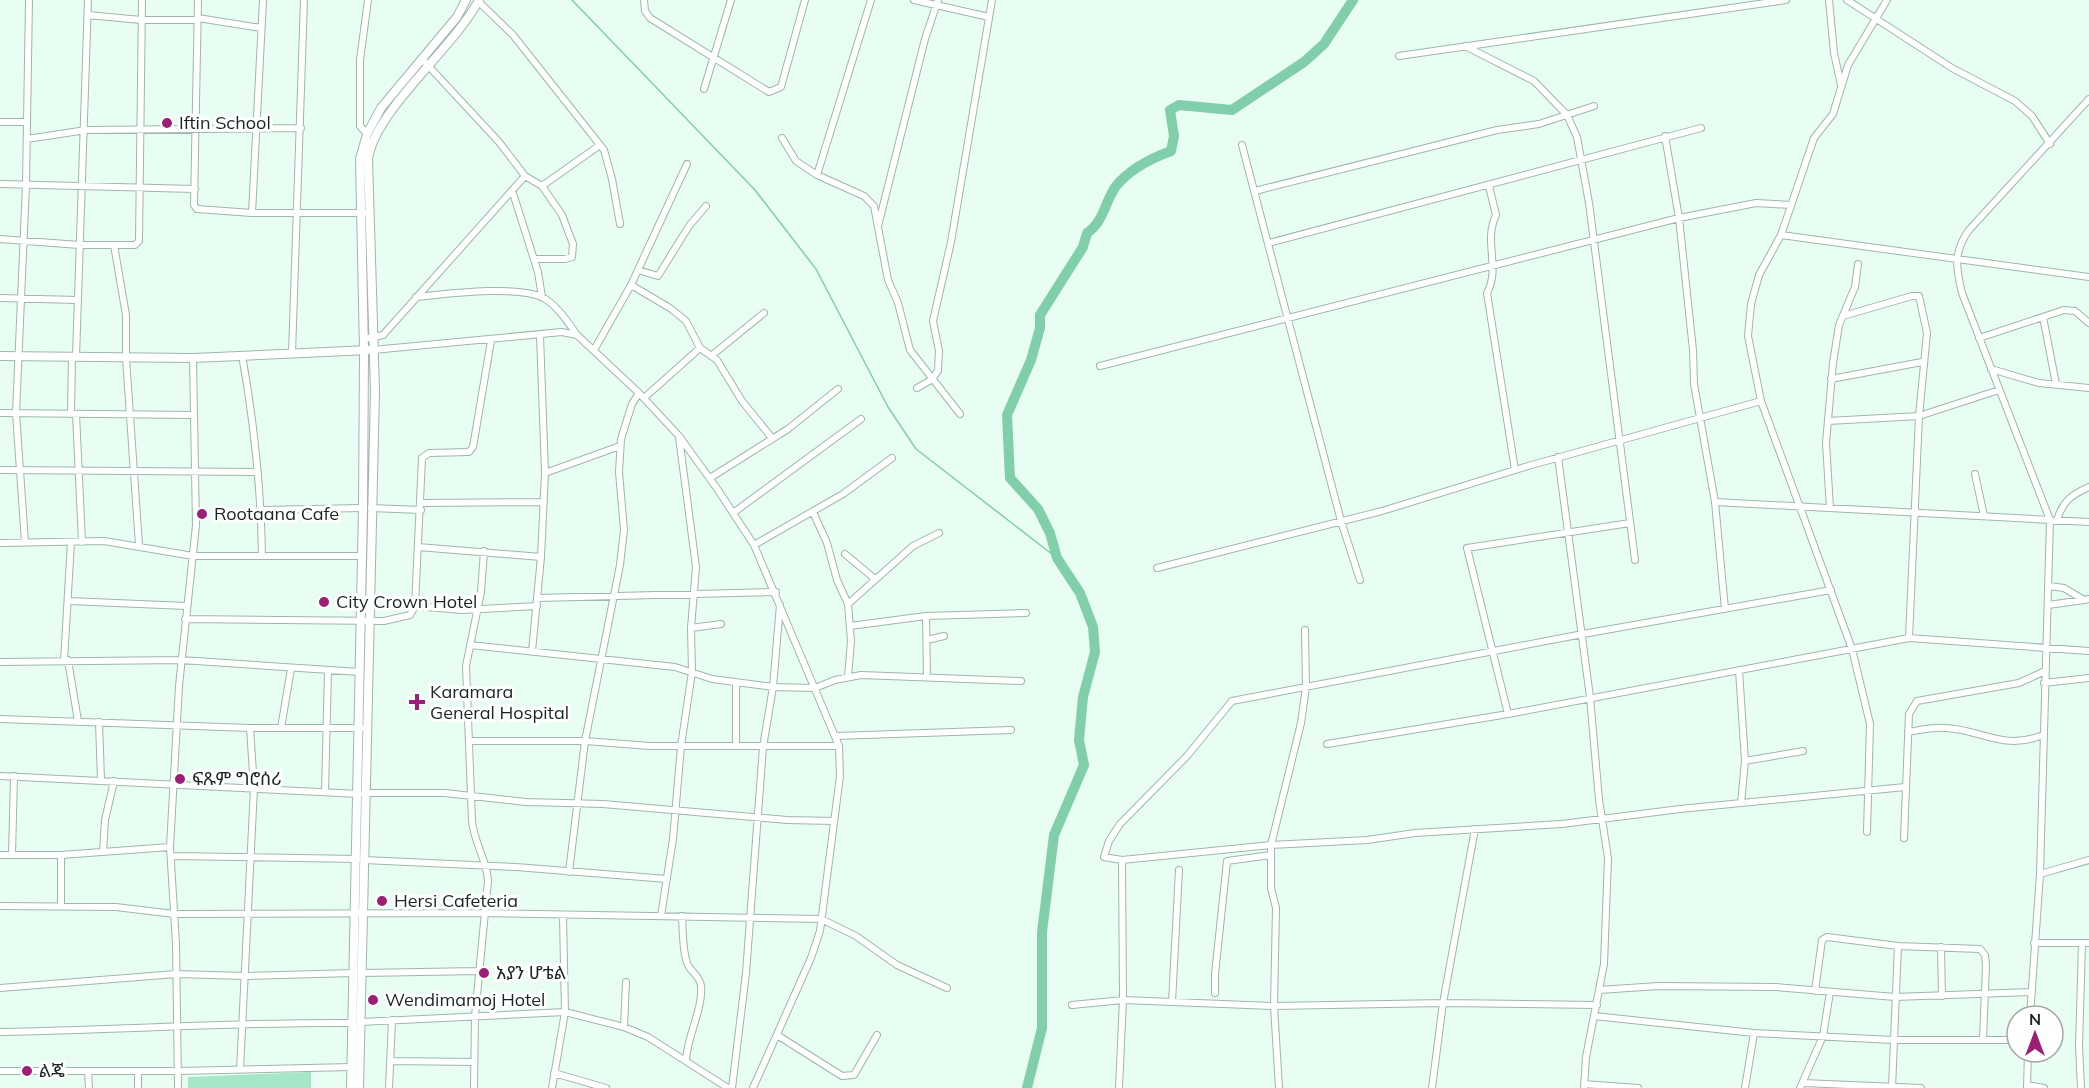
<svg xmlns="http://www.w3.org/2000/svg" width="2089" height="1088" font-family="Mulish,'Noto Sans Ethiopic',sans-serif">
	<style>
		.green { fill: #a6e7c7 }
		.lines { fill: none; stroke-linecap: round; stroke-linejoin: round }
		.stream { stroke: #80cfaa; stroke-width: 1.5 }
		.river { stroke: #80cfaa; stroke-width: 10 }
		.minor-casing { stroke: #9db7aa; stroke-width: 8 }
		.tertiary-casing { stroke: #9db7aa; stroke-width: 10 }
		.secondary-casing { stroke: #9db7aa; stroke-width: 10 }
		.minor { stroke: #fff; stroke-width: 6 }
		.tertiary { stroke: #fff; stroke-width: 8 }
		.secondary { stroke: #fff; stroke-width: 8 }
		.poi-dot { fill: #9b1f76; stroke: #fff; stroke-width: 2 }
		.labels { text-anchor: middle; stroke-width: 6; stroke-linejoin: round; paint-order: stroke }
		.poi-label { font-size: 18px; fill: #1b2520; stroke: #fff; text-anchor: start }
	</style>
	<rect width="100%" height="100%" fill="#e8fef2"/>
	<path class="green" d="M311,1072V1088H188V1077Z"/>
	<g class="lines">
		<path class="stream" d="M572,0L755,190L816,269L888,407L916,449L1057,558"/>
		<path class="river" d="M1027,1088L1042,1028V932L1054,835L1084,765L1079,740L1083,697L1095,652L1093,627L1080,593L1057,558L1050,533L1038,509L1010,478L1007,415L1031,360L1040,328V315L1083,247L1087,233C1104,222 1105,201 1116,186C1130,169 1152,158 1171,151L1174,136L1170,110L1179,105L1232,110L1304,62L1324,44L1353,0"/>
		<g class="minor-casing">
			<path id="minor" d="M198,0L194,205L197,209L252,213H364
				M644,0L645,11L650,18L769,92L781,87L805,0
				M914,0L989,17
				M1829,0L1834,53L1841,85
				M1847,0L1952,68L2015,101L2032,116L2050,144
				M478,1L513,35L604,150L612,179L620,224
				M88,15L141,20H198
				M198,18L261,28
				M1465,46L1534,81L1567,115L1577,137L1589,203L1635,560
				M1399,56L1786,0
				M422,59L499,142L525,176L542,186L562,215L573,244L572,257L565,259H534
				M704,89L731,0
				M0,122H27
				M367,134L360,126V60L368,0
				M1665,136L1679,218L1693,350L1694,384L1715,502L1725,609
				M782,138L796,161L817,175L864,196L874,206L888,280L898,303L910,350L960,414
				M27,139L86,130L301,128
				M1242,145L1341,521L1360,580
				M817,175L871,0
				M0,184L195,189
				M542,186L600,145
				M1489,186L1496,215C1483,242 1501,267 1487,293L1515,470
				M512,190L538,272L542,297
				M1255,191L1497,130L1539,124L1594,106
				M252,213L263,0
				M878,226L925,39L938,0
				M1781,235L2089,277
				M0,239L79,245H135L139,241L142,0
				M1269,243L1701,128
				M114,245L126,315V358L139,545
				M638,270L658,276L689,226L706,206
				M631,285L670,308L686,321L700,348L717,360L742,401L772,438
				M416,297C447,294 514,285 542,297C556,304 568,322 577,335
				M0,298L77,300
				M1843,316L1912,296H1919L1927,333L1919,416L1909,638
				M2043,317L2056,384
				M1979,338L2064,310L2075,311L2089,323
				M364,339L383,335L525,176
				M373,350L562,332L577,335L639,393L679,436L718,490L754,545L839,746L840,776L820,931L811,958L753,1088
				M594,350L631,285L687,164
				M292,353L304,0
				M242,355C254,422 261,488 262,556
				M711,356L764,313
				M76,357L88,0
				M1100,366L1679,218L1756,203L1791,205
				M1991,369L2039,383L2089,388
				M1831,379L1922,362
				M917,388L931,380L938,371L939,351L933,321L951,242L992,0
				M644,398L700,348
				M0,413L193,415
				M71,414L72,357
				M76,414L82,542
				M1828,421L1919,416L1999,390
				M1558,457L1590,697L1599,800L1608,858L1604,964L1586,1057L1584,1088
				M0,470L258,472
				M545,473L620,446
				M1975,474L1984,516
				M710,478L788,429L838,389
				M1715,502L2089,522
				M421,503L544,502
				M371,508L421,510
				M1830,508L1826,443L1833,363L1839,325L1855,287L1858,264
				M261,510L363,508
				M813,512L827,543L837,580L848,604L851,641L848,677
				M733,513L861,419
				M2057,520C2063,501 2071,495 2089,487
				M25,542L16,413L26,185L29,0
				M0,543L104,541L193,556H362
				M754,545L843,494L892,458
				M418,547L541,557
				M845,554L875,579
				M1157,568L1382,511L1528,466L1761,401
				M2049,586L2064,588L2084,600L2089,599
				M538,598L776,592
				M69,601L186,606
				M848,604L913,546L939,533
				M2048,605L2084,600
				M415,606L462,610L537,606
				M926,616L927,677
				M185,619L384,621L410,615L415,606L422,458L429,453L469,452L473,447L491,341
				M850,626L926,616L1026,613
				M691,628L721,624
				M927,640L944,636
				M470,645L675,667L712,679L773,687L815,688L835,680L861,675L1021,681
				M532,651L541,557L545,473L540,335
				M68,660L78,721
				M64,661L71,542
				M0,662L181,660L360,672
				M1739,670L1745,761L1741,803
				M2044,683L2089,678
				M1508,714L1467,548L1630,523
				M0,719L250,728H361
				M99,722L101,780
				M281,728L291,669
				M1908,732C1920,730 1933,727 1946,728C1983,730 2003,751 2043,735
				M836,736L1011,730
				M470,741H585L650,746H839
				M1327,744L1508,714L1909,638L2089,651
				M736,746V683
				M1745,761L1803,751
				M0,776L359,794
				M325,792L328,671
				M366,793H445L526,802L603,804L787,820L834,821
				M1867,832L1870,724L1852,649L1761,401L1748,336L1751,304L1759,275L1781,235L1814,138L1833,114L1848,65L1887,0
				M1904,838L1909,714L1917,701L2019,683L2045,671
				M103,852L105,820L114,781
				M0,855H61L170,847
				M12,855L14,776
				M61,855V905
				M171,856L357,859
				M364,860L516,867L667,879
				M1122,860L1271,845L1367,840L1415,833L1562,824L1680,809L1905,787
				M569,872L585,741L620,565L624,530L619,472L621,439L632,404L639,393
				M2040,874L2089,860
				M0,906L116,907L174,914L485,913L821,919L856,936L897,965L947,988
				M661,916L673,839L681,746L692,672L691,628L696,567L679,437
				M682,916C683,931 682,948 687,963C690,972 700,975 701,986C703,1009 688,1034 686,1059
				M2034,943H2089
				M1941,947L1942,996
				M362,973L479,971
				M0,988L176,974L246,976L354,973
				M1599,990L1658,986L1776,987L1895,997L2031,992
				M1815,991L1822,940L1827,937L1898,946L1980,949L1985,955L1986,965L1983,1040
				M1215,993V974L1227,861L1271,855
				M1172,1002L1179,870
				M1072,1005L1123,1000L1274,1006L1443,1003L1597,1005
				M1594,1016L1754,1033L1893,1040H2017
				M2030,1016L2040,874L2050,520L1962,293C1956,268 1953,252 1969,230L2089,99
				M360,1022L565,1012L624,1027L648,1037L728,1088
				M624,1027L626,982
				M0,1032C118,1030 235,1022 352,1023
				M777,1035L842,1076L854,1075L877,1035
				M390,1061L474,1062
				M240,1070L254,788L250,728
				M0,1071H178L351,1067
				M88,1071L89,1088
				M554,1073L606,1088
				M1803,1083L1921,1088
				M1584,1084L1638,1088
				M2027,1085L2044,1088
				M138,1088V1071
				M178,1088L176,944L170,847L179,686L196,525L193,358
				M389,1088L392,1020
				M474,1088L475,1016L488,881C487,860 474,843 472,821L466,666L481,592L484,551
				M552,1088L565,1012L563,916
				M732,1088L746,973L763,747L773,687L780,605
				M1119,1088L1123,1000L1122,860L1104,857L1109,841L1120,824L1187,756L1232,701L1583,634L1831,590
				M1279,1088L1274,1006L1276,908L1271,888V845L1301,723L1306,687L1305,630
				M1432,1088L1443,1003L1475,829
				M1745,1088L1754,1033
				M1800,1088L1823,1036L1830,992
				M1892,1088L1898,946
				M2027,1088L2028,1052
				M2081,1088L2079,1046L2082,943"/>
		</g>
		<g class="tertiary-casing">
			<path id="tertiary" d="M0,356L193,358L369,350"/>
		</g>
		<g class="secondary-casing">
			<path id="secondary" d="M351,1088L363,508L364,351L360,159L367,134L381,108L457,17L466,0
				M359,1088L375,391L368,159C375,110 453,49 479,0"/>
		</g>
		<use href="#minor" class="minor"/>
		<use href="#tertiary" class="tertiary"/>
		<use href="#secondary" class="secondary"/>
	</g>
	<g class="poi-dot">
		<circle cx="167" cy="123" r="6"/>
		<circle cx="202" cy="514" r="6"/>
		<circle cx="324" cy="602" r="6"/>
		<path d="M414 693h6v6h6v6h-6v6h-6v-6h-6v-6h6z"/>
		<circle cx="180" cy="779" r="6"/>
		<circle cx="382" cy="901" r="6"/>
		<circle cx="484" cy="973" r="6"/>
		<circle cx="373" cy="1000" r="6"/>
		<circle cx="27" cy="1071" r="6"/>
	</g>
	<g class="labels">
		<g class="poi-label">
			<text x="179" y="129">Iftin School</text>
			<text x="214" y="520">Rootaana Cafe</text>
			<text x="336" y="608">City Crown Hotel</text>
			<text x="430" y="698">Karamara<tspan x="430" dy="21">General Hospital</tspan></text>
			<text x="192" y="785">ፍጹም ግሮሰሪ</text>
			<text x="394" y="907">Hersi Cafeteria</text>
			<text x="496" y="979">አያን ሆቴል</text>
			<text x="385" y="1006">Wendimamoj Hotel</text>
			<text x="39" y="1077">ልጄ</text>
		</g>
	</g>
	<g transform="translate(2035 1034)"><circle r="28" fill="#ffffff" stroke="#a4a8a6" stroke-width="1.5"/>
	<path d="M0-4.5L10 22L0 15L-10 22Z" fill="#9b1f76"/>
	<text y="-9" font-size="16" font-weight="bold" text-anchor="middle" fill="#1b2520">N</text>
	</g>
</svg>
